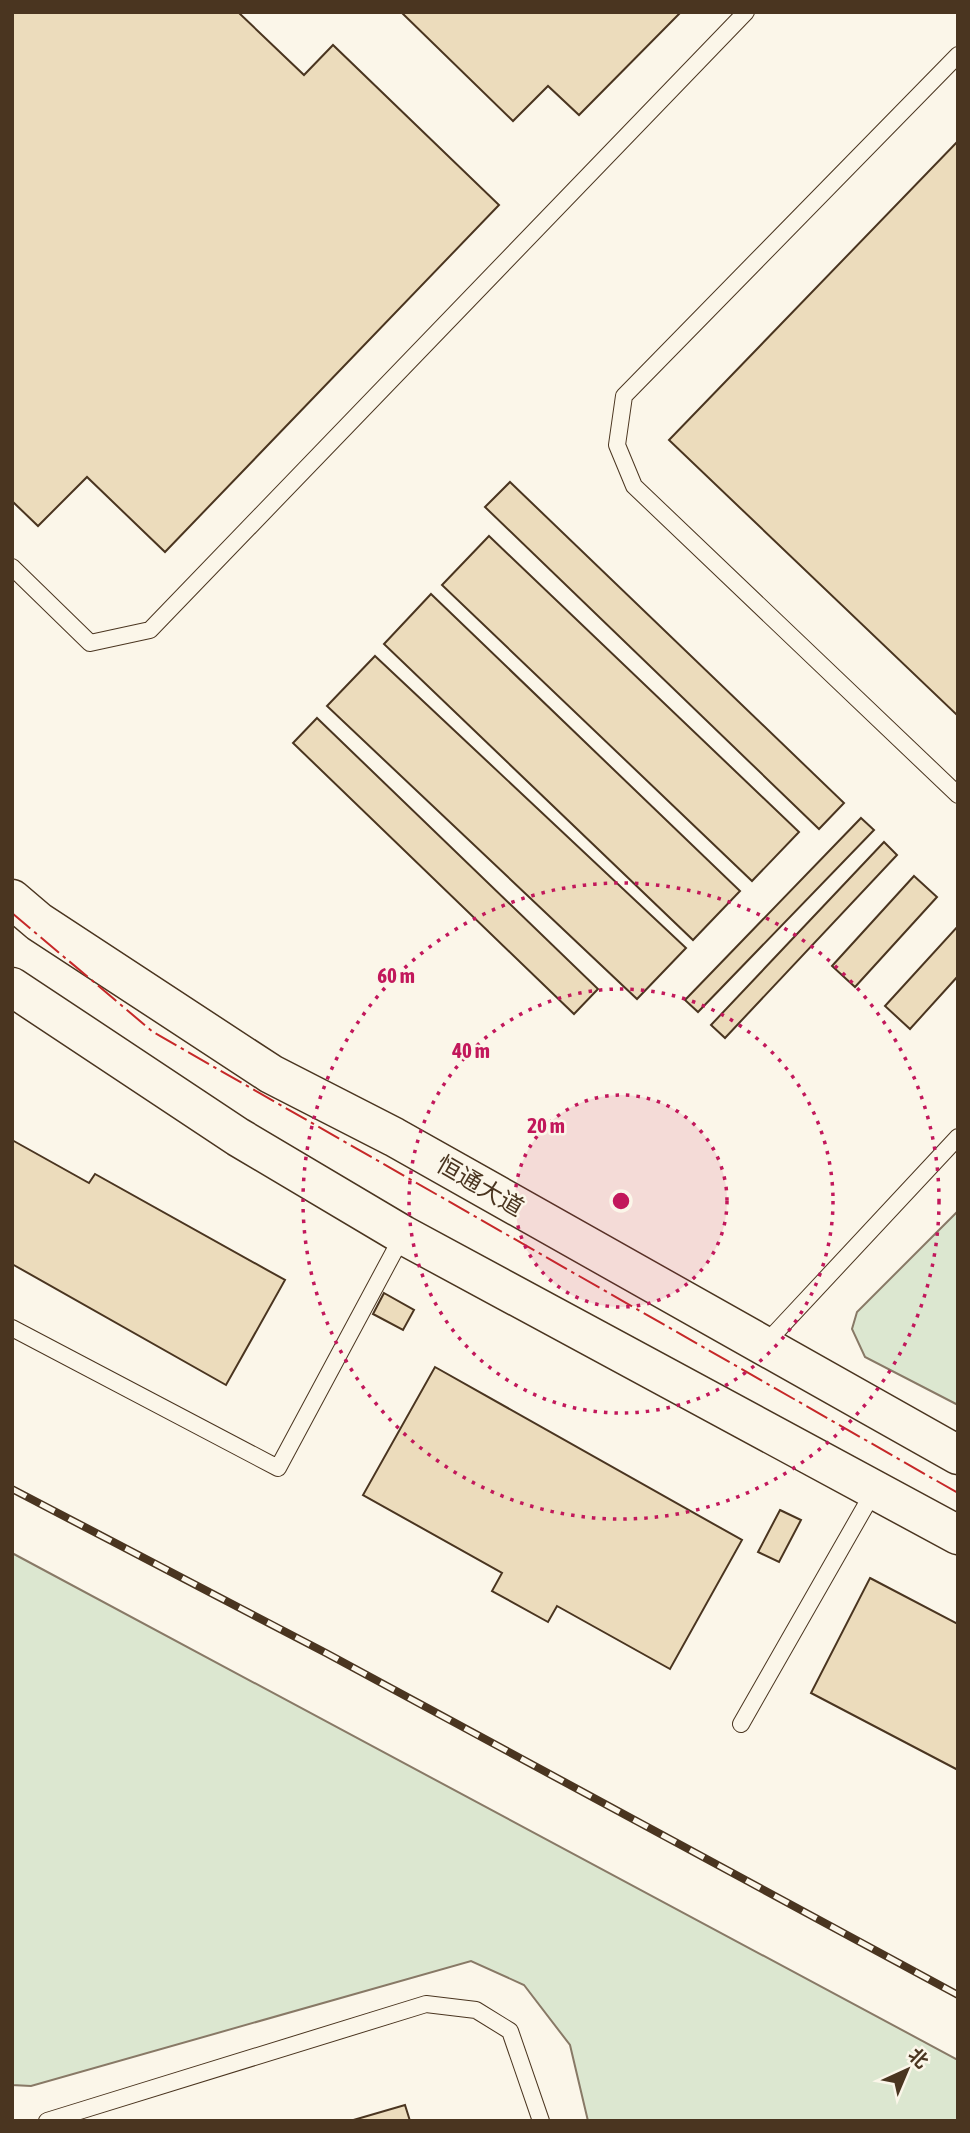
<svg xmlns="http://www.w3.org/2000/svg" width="970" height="2133" font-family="'Asap Condensed','Noto Sans SC',sans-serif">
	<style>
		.green { fill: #dce7d0; stroke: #887966; stroke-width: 2 }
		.building { fill: #ecdcbc; stroke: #4a3520; stroke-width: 2 }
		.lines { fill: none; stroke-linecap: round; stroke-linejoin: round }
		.lane-casing { stroke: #4a3520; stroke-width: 18 }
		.secondary-casing { stroke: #4a3520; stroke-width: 41 }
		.lane { stroke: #fbf6e9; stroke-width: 16 }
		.secondary { stroke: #fbf6e9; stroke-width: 38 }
		.rail-casing { stroke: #4a3520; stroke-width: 8 }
		.rail { stroke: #fbf6e9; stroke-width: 5; stroke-dasharray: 16; stroke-linecap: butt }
		.power { stroke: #c62828; stroke-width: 2; stroke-dasharray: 24 5 3.5 5; stroke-linecap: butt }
		.ring { fill: none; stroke: #c2185b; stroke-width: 3.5; stroke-dasharray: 3.5 7 }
		.labels { text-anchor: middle; stroke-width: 5; stroke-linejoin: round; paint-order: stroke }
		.street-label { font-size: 24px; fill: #4a3520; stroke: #fbf6e9 }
		.centre { fill: #c2185b; stroke: #fbf6e9; stroke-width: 3.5 }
		.ring-label { font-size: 21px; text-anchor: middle; font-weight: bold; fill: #c2185b; stroke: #fbf6e9; stroke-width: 5; stroke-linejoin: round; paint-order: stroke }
	</style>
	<rect width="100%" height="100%" fill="#fbf6e9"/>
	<path class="green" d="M958,1211V1405L865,1357L852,1329L857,1312Z
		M12,1553L958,2060V2121H588L570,2045L524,1985L471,1961L31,2086L12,2085Z"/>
	<path class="building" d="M12,12H238L304,75L333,45L499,205L165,552L87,477L38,526L12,501Z
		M401,12H681L579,115L548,86L513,121Z
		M958,141V716L669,440Z
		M510,482L844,803L819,829L485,507Z
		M489,536L799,832L752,881L442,585Z
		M431,594L740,891L693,940L384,644Z
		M375,656L686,948L637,999L327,706Z
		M317,718L598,989L574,1014L293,743Z
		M861,818L874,830L698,1012L685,1000Z
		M884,842L897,855L725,1038L711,1025Z
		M914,876L937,897L855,987L832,966Z
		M958,926V976L910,1029L885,1006Z
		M12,1140L89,1183L95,1174L285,1280L226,1385L12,1264Z
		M384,1293L414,1310L403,1330L373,1314Z
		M435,1367L742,1540L670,1669L557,1606L548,1622L492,1591L502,1573L363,1495Z
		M780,1510L801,1520L779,1562L758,1552Z
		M870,1578L958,1624V1770L811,1693Z
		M405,2105L410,2121H350Z"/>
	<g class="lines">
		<g class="lane-casing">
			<path id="lane" d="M958,55L624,396L617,445L634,486L958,795
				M12,567L90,643L150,630L746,12
				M12,1328L278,1468L403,1235
				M763,1346L958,1137
				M741,1724L874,1491
				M47,2121L426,2004L476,2010L510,2031L541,2121"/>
		</g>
		<g class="secondary-casing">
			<path id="secondary" d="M12,899L39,922L271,1074L394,1137L958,1455
				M12,987L238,1137L403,1235L958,1535"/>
		</g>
		<use href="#lane" class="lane"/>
		<use href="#secondary" class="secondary"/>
		<g class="rail-casing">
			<path id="rail" d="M12,1489L326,1653L958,1995"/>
		</g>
		<use href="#rail" class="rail"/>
		<path class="power" d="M12,913L153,1032L958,1493"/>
	</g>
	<circle cx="621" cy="1201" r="106" fill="#c2185b" fill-opacity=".12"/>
	<g class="ring">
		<circle cx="621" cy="1201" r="106"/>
		<circle cx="621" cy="1201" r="212"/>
		<circle cx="621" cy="1201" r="318"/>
	</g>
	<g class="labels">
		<g class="street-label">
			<text transform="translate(480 1186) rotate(30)" y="8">恒通大道</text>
		</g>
	</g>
	<circle cx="621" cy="1201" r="10" class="centre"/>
	<g class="ring-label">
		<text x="396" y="983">60 m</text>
		<text x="471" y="1058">40 m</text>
		<text x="546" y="1133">20 m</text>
	</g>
	<rect width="970" height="2133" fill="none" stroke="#4a3520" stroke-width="28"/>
	<g transform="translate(907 2070) rotate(44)" stroke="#fbf6e9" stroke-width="5" paint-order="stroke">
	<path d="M0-5L12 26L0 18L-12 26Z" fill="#4a3520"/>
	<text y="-10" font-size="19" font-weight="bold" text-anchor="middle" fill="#4a3520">北</text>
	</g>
</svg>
